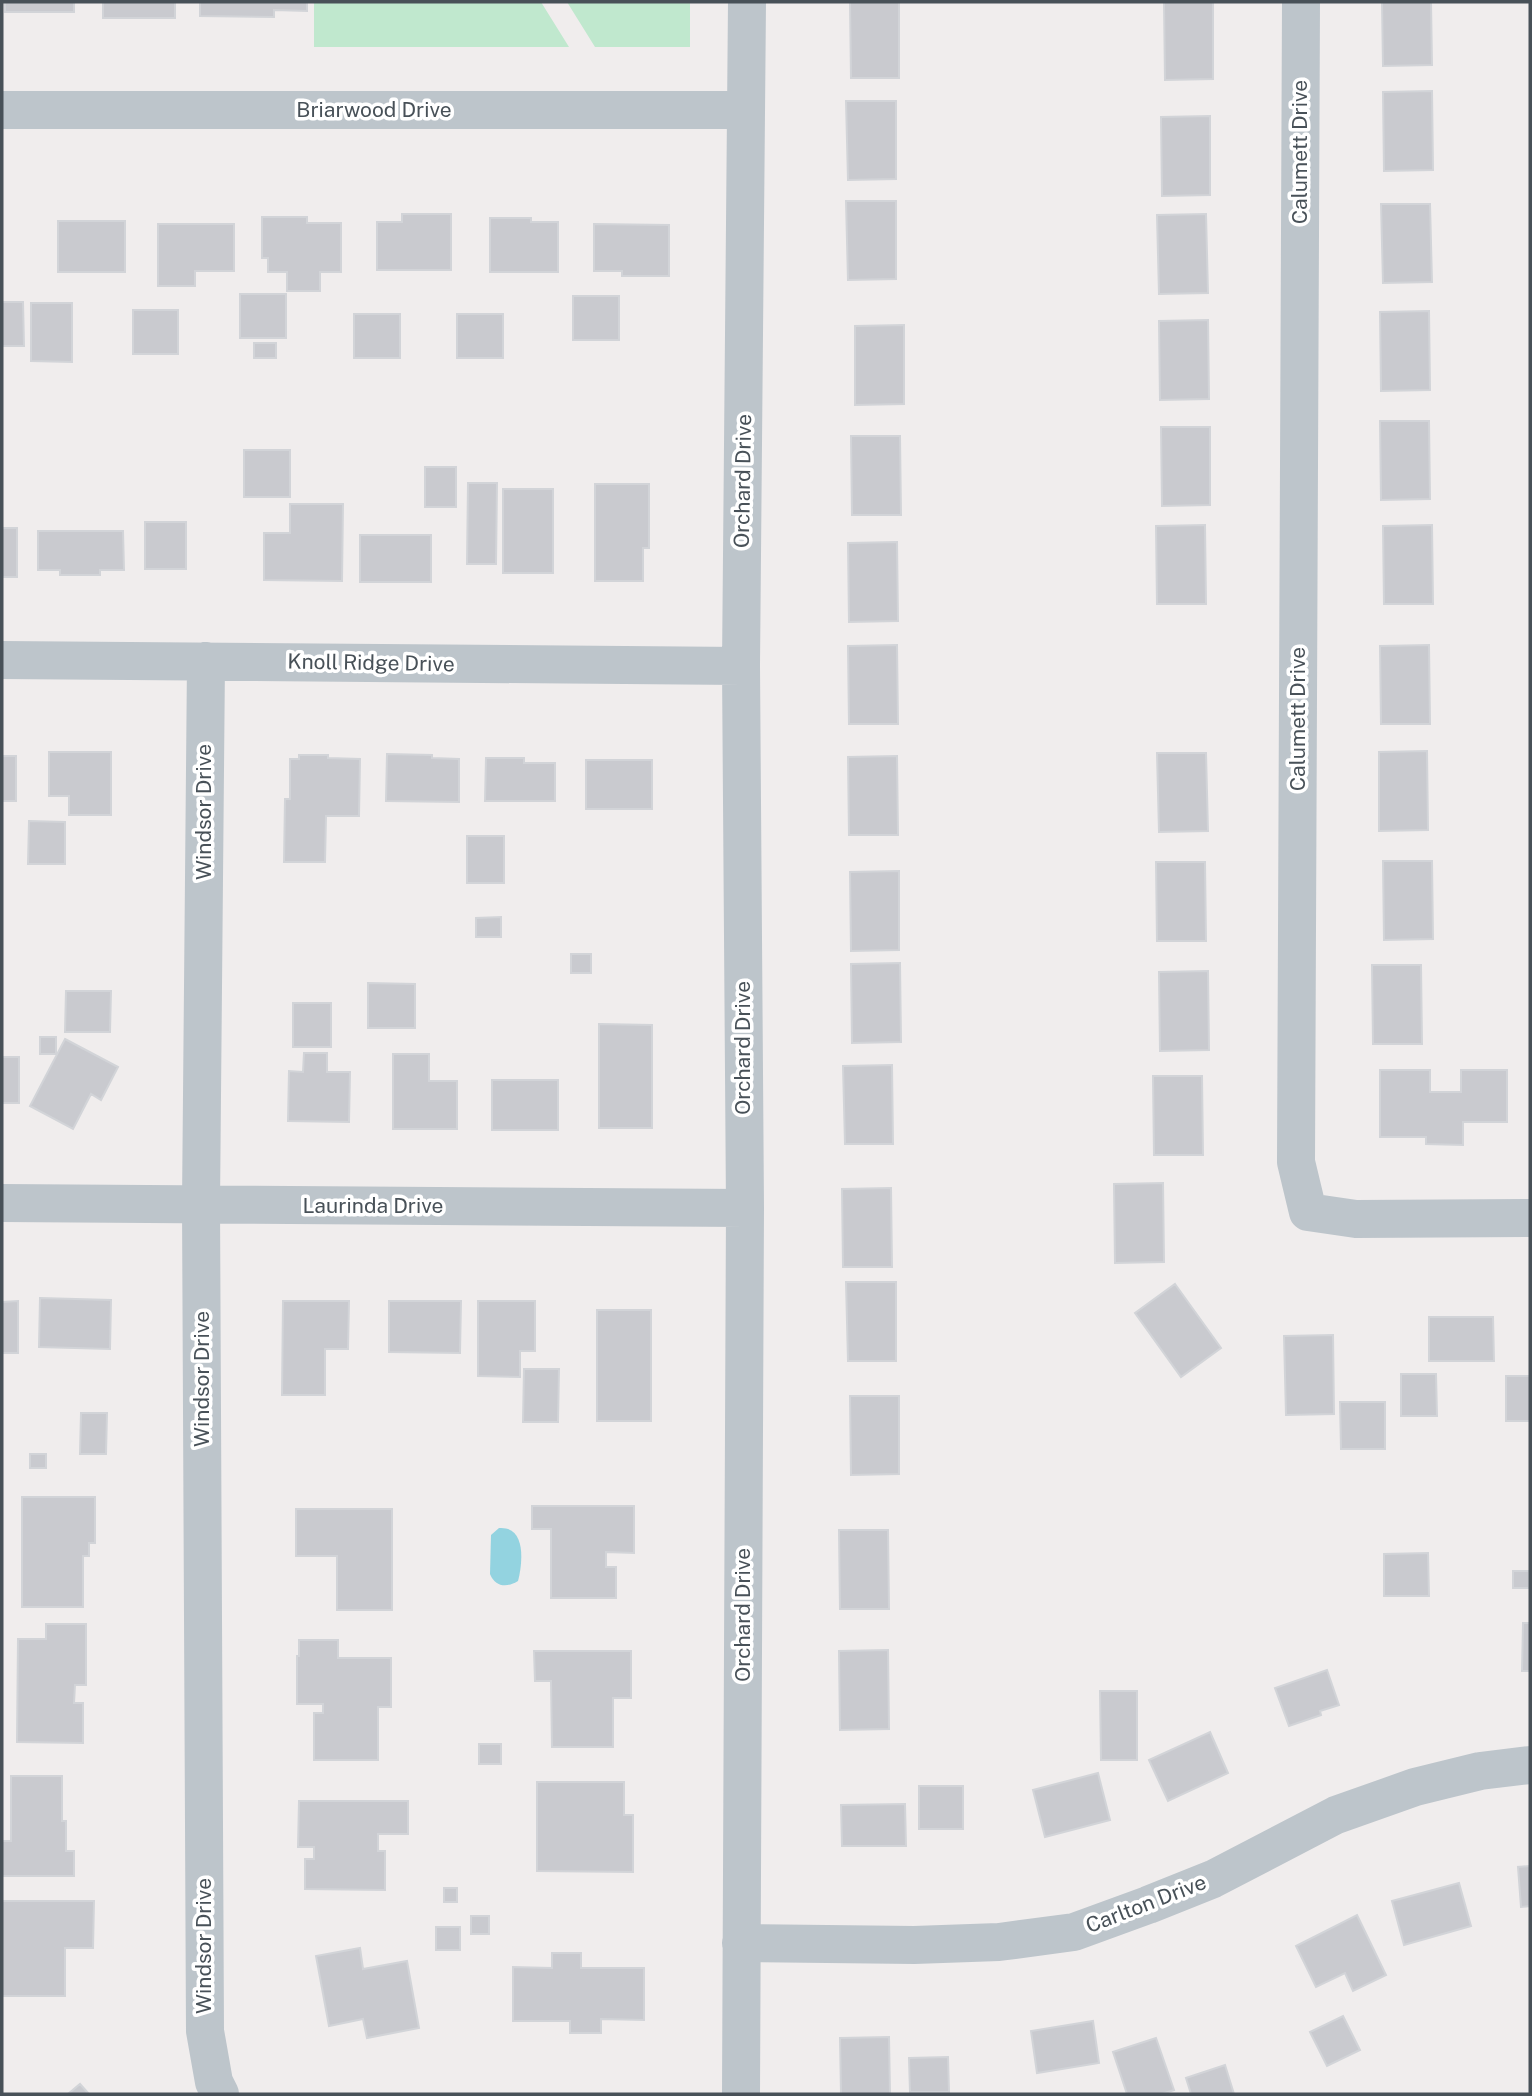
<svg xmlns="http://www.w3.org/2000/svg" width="1532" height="2096" font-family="'Public Sans',sans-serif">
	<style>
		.green { fill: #c0e8ce }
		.water { fill: #93d3e0 }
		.building { fill: #c9cacf; stroke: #d2d4d8; stroke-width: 2 }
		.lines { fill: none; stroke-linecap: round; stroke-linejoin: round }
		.minor { stroke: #bdc5cb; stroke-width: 38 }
		.labels { text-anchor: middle; stroke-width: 7; stroke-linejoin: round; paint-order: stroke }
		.street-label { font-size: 21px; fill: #485158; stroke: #fff }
	</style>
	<rect width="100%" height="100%" fill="#f0eded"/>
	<path class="green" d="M314,2H541L569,47H314Z
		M567,2H690V47H595Z"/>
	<path class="water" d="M499,1528C526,1526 523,1562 518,1581C507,1588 495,1587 490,1574L491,1535Z"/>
	<path class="building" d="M5,2H74V12H5Z
		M103,2H175V18H103Z
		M200,2H307V11L274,10V17L200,16Z
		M850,2H899V78H851Z
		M1164,2H1213V79L1165,80Z
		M1382,2H1431L1432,65L1383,66Z
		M1432,91L1433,170L1384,171L1383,92Z
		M846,101H896V179L848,180Z
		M1210,116V195L1162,196L1161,117Z
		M846,201H896V279L848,280Z
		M1381,204H1430L1432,282L1383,283Z
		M402,214H451V270H377V222H402Z
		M1206,214L1208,293L1159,294L1157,215Z
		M262,217H307V223H341V272H320V291H287V272H268V258H262Z
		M490,218H531V222H558V272H490Z
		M58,221H125V272H58Z
		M158,224H234V271H195V286H158Z
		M594,224L669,225V276H622V271H594Z
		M240,294H286V338H240Z
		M573,296H619V340H573Z
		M2,302H23L24,346H2Z
		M31,303H72V362L31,361Z
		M133,310H178V354H133Z
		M1429,311L1430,390L1381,391L1380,312Z
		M354,314H400V358H354Z
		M457,314H503V358H457Z
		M1208,320L1209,399L1160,400L1159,321Z
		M904,325V404L855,405V326Z
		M254,343H276V358H254Z
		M1380,421H1429L1430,499L1381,500Z
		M1161,427H1210V505L1162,506Z
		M851,436H900L901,515H852Z
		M244,450H290V497H244Z
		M425,467H456V507H425Z
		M468,483H497L496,564H467Z
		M595,484H649V548H643V581H595Z
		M503,489H553V573H503Z
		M290,504H343L342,581L264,580V533H290Z
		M145,522H186V569H145Z
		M1205,525L1206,604H1157L1156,526Z
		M1432,525L1433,604H1384L1383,526Z
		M2,528H17V577H2Z
		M38,531H123L124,570H100V575H60V570H38Z
		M360,535H431V582H360Z
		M897,542L898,621L849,622L848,543Z
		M897,645L898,724H849L848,646Z
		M1429,645L1430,724H1381L1380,646Z
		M1427,751L1428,830L1379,831V752Z
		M49,752H111V815H69V796H49Z
		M1157,753H1206L1208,831L1159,832Z
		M387,754L432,755V758L459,759V802L386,801Z
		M299,755H328V758L360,759L359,816H326L325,862H284L285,799H290V759H299Z
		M2,756H16V801H2Z
		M897,756L898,835H849L848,757Z
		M486,758H524V763H555V801H485Z
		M586,760H652V809H586Z
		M29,821L65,822V864H28Z
		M467,836H504V883H467Z
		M1383,861H1432L1433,939L1384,940Z
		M1156,862H1205L1206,941H1157Z
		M899,871V950L851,951L850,872Z
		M501,917V937H476V918Z
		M571,954H591V973H571Z
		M900,963L901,1042L852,1043L851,964Z
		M1372,965H1421L1422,1044H1373Z
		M1208,971L1209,1050L1160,1051L1159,972Z
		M368,983L415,984V1028H368Z
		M66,991H111L110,1032H65Z
		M293,1003H331V1047H293Z
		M599,1024L652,1025V1128H599Z
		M40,1037H56V1054H40Z
		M65,1039L118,1067L101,1100L91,1094L73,1129L30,1106Z
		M304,1053H327V1072H350L349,1122L288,1121L289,1071L303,1072Z
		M393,1054H429V1081H457V1129H393Z
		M2,1057H19V1103H2Z
		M892,1065L893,1144H845L843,1066Z
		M1380,1070H1430V1092H1461V1070H1507V1122H1463V1145L1426,1144V1137H1380Z
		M1153,1076H1202L1203,1155H1154Z
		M492,1080H558V1130H492Z
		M1163,1183L1164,1262L1115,1263L1114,1184Z
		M891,1188L892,1267H843L842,1189Z
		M846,1282H896V1361H848Z
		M1175,1284L1221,1348L1181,1377L1135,1313Z
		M40,1298L111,1300L110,1349L39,1347Z
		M18,1301V1353H2V1302Z
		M283,1301H349L348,1349H325V1395H282Z
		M389,1301H461L460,1353L389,1352Z
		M478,1301H535V1351H520V1377L478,1376Z
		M597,1310H651V1421H597Z
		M1429,1317H1493L1494,1361H1429Z
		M1333,1335L1334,1414L1286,1415L1284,1336Z
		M524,1369H559L558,1422H523Z
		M1401,1374H1436L1437,1416H1401Z
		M1506,1376H1530V1421H1506Z
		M850,1396H899V1474L851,1475Z
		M1340,1402H1385V1449H1341Z
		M81,1413H107L106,1454H80Z
		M30,1454H46V1468H30Z
		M22,1497H95V1543H89V1556H83V1607H22Z
		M532,1506H634V1553L606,1552V1567H616V1598H551V1529H532Z
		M296,1509H392V1610H337V1556H296Z
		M839,1530H888L889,1609H840Z
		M1428,1553L1429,1596H1384V1554Z
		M1513,1571H1529V1588H1513Z
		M1523,1623H1530V1671H1522Z
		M46,1624H86V1685H75L74,1703H83V1743L17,1742L18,1639H46Z
		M299,1640H338V1658H391V1707H378V1760H314V1713H323V1704H297V1656H299Z
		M888,1650L889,1729L840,1730L839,1651Z
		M534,1651H631V1698H613V1747H552L551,1681H535Z
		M1327,1670L1339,1705L1320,1711L1321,1715L1289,1726L1275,1688Z
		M1100,1691H1137V1760H1101Z
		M1210,1732L1228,1773L1168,1801L1149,1760Z
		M479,1744H501V1764H479Z
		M1098,1773L1110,1820L1045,1837L1033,1790Z
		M11,1776H62V1821H66V1851H74V1876H2V1841H11Z
		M537,1782H624V1815H633V1872L537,1871Z
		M919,1786H963V1829H919Z
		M299,1801H408V1834H378V1851H385V1890L305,1889V1859H314V1847H298Z
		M905,1804L906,1846H842L841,1805Z
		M1530,1866V1906L1521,1907L1518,1867Z
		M1459,1883L1471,1926L1404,1945L1392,1901Z
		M444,1888H457V1902H444Z
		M2,1901H94L93,1948H65V1996H2Z
		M1357,1915L1386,1975L1353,1991L1345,1973L1316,1987L1296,1946Z
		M471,1916H489V1934H471Z
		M436,1927H460V1950H436Z
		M360,1948L363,1969L407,1961L419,2028L367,2038L363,2019L329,2026L316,1956Z
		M552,1953H581V1968H644V2020L601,2019V2033H570V2021H513V1967L552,1968Z
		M1343,2016L1360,2050L1327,2066L1310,2032Z
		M1093,2021L1099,2063L1037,2073L1031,2031Z
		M889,2037L890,2094H841L840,2038Z
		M1156,2038L1174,2090L1162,2094H1127L1113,2052Z
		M948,2057L949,2092H910L909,2058Z
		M1225,2065L1234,2094H1191L1186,2078Z
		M80,2084L89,2094H68Z"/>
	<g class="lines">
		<path class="minor" d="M1301,2L1296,1162L1308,1212L1356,1219L1530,1218
			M2,110H746
			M2,660L741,666
			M206,661L201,1204L205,2031L214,2082L220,2094
			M2,1203L745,1208
			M741,1943L914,1945L999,1942L1074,1932L1148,1905L1213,1879L1336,1815L1415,1787L1480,1771L1530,1765
			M741,2094L745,1208L741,666L747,2"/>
	</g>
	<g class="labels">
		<g class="street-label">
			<text x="374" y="117">Briarwood Drive</text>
			<text transform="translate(1300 152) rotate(-90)" y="7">Calumett Drive</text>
			<text transform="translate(743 481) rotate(-89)" y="7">Orchard Drive</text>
			<text transform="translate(371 663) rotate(1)" y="7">Knoll Ridge Drive</text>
			<text transform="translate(1298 719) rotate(-90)" y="7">Calumett Drive</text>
			<text transform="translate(204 812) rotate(-90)" y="7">Windsor Drive</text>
			<text transform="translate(743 1048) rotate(-90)" y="7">Orchard Drive</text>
			<text x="373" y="1213">Laurinda Drive</text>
			<text transform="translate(202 1379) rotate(-90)" y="7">Windsor Drive</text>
			<text transform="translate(743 1615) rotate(-90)" y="7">Orchard Drive</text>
			<text transform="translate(1146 1904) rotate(-21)" y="7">Carlton Drive</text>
			<text transform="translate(204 1946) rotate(-90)" y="7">Windsor Drive</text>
		</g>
	</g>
	<rect width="1532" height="2096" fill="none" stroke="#485158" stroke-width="7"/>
</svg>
